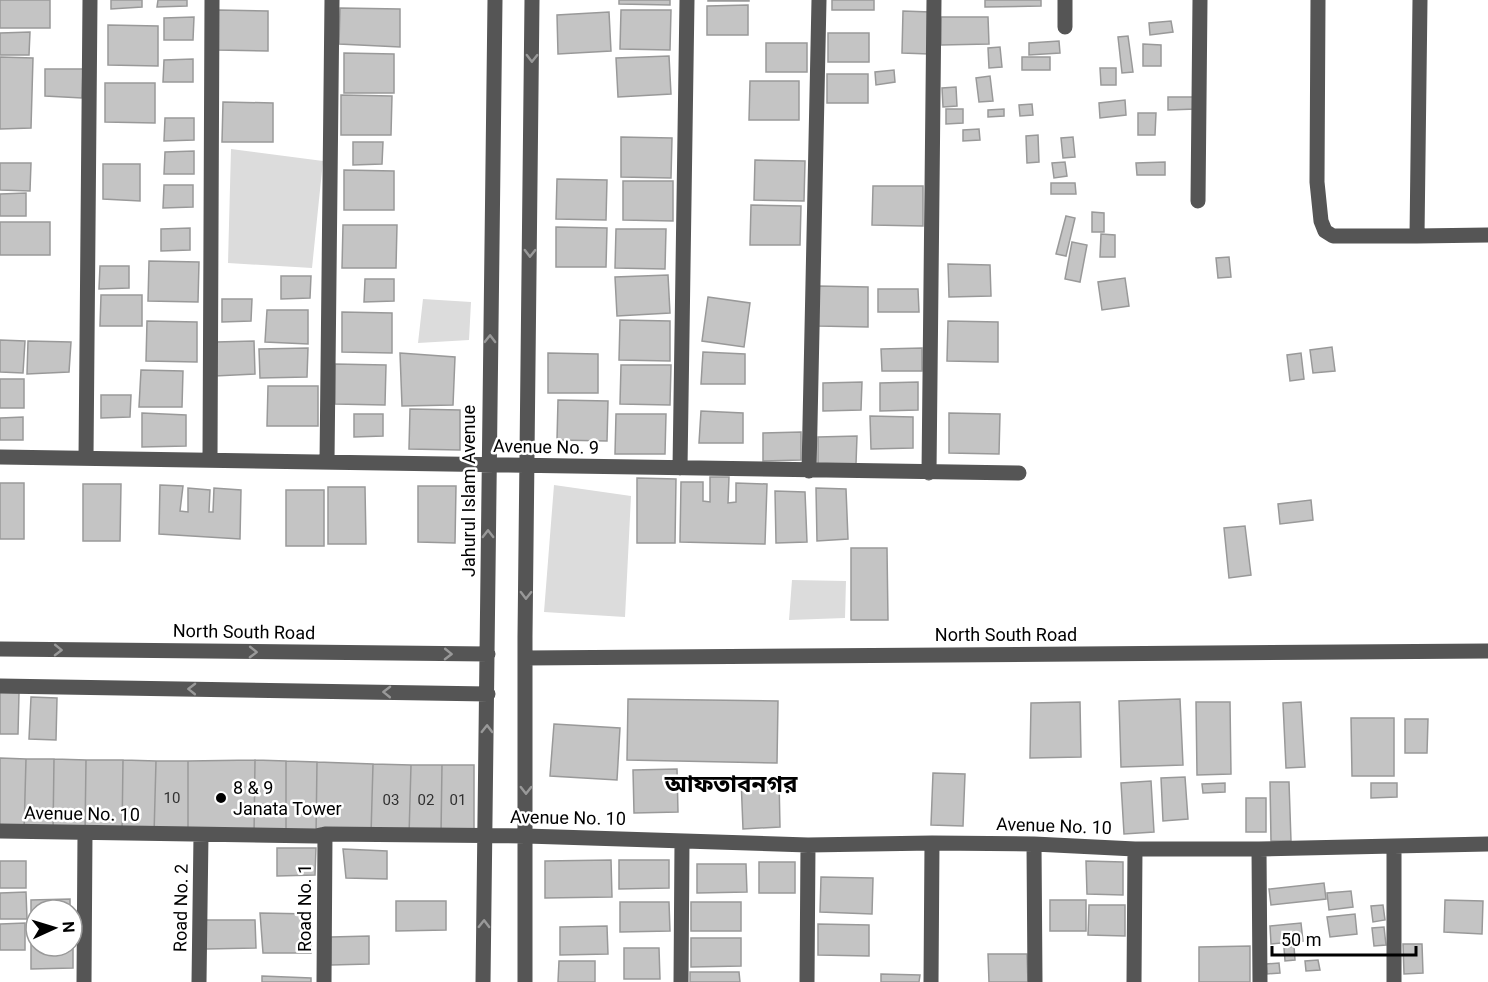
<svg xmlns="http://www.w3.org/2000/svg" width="1488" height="982" font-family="Roboto,'Noto Sans Bengali',sans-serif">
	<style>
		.park { fill: #dcdcdc }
		.building { fill: #c4c4c4; stroke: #999; stroke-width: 1.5 }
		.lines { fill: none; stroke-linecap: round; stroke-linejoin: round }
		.minor { stroke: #555; stroke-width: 15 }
		.oneway { stroke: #999 }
		.poi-dot { fill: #000; stroke: #fff; stroke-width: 2 }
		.labels { text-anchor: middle; stroke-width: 5; stroke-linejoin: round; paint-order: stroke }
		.number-label { font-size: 15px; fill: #313131 }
		.street-label { font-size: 18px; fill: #000; stroke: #fff }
		.poi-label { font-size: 18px; fill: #000; stroke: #fff; text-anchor: start }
		.district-label { font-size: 24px; font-weight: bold; fill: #000; stroke: #fff }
	</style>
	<rect width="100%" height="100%" fill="#fff"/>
	<path class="park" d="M231,149L323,161L312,268L228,263Z
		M423,299L471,302L469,340L418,343Z
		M554,485L631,496L625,617L544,612Z
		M792,580L846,581L845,618L789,620Z"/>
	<path class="building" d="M0,0H50V28H0Z
		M111,0H142V7L111,9Z
		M158,0H187V6L157,7Z
		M619,0H670V5L619,4Z
		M708,0H749V1H708Z
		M832,0H874V10H832Z
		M985,0H1041V6L985,7Z
		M748,5V35H707V6Z
		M340,8L400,9V47L339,44Z
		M218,10L268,11V51L217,50Z
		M621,10H671L670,50L620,49Z
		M903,11L930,12L929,54L902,53Z
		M609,12L611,51L558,54L557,15Z
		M194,17L193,40H164V18Z
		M941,17H988L989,44L941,45Z
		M1171,21L1173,32L1150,35L1149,23Z
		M108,25L158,26V66L108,65Z
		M30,32L29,55H0V33Z
		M828,33H869V62H828Z
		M1128,36L1133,72L1122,73L1118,37Z
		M1059,41L1060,53L1029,55V43Z
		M766,43H807V72H766Z
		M1143,44L1161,45V66H1143Z
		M1000,47L1002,67L989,68L988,48Z
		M344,53L394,54V93H344Z
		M669,56L671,94L618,97L616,58Z
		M0,57L33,58L31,128L0,129Z
		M1022,57H1050V70H1022Z
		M193,59V82H163L164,60Z
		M1100,68H1116V85H1101Z
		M45,69H83L82,98L45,96Z
		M894,70L895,82L876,85L875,72Z
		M827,74H868V103H827Z
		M990,76L993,101L979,102L976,78Z
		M750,81H799V120H749Z
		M105,83H155V123L105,122Z
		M956,87L957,106L943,107L942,88Z
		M341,95L392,96L391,135H341Z
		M1168,97H1196V109L1168,110Z
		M1125,100L1126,115L1100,118L1099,103Z
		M223,102L273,103V142H222Z
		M1032,104L1033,115L1020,116L1019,105Z
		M946,109H963V123L946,124Z
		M1004,109V116L988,117V110Z
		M1138,113H1156L1155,135H1138Z
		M165,118H194V140L164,141Z
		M979,129L980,140L963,141V130Z
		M1038,135L1039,162L1027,163L1026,136Z
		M621,137L672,138L671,178L621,177Z
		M1073,137L1075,157L1063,158L1061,138Z
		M353,142H383L382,164L353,165Z
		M194,151V174H164L165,152Z
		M755,160L805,161L804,201L754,200Z
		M1065,162L1067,176L1054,178L1052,163Z
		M1165,162V175H1137L1136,163Z
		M0,163H31L30,191L0,190Z
		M103,164H140V201L103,199Z
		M344,170L394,171V210H344Z
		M557,179L607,180L606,220L556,219Z
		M623,181H673V221L623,220Z
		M1051,183H1075L1076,194H1051Z
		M164,185H193V207L163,208Z
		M873,186H923V226L872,225Z
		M26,193V216H0V194Z
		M751,205L801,206L800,245H750Z
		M1092,212L1104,213V232H1092Z
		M1066,216L1075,218L1066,256L1056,254Z
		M0,222H50V255H0Z
		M343,225H397L396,268H342Z
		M556,227L607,228L606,267H556Z
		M190,228V250L161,251V229Z
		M616,229H666L665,269L615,268Z
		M1101,234L1115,235V257H1100Z
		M1072,242L1087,245L1080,282L1065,279Z
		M1229,257L1231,277L1218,278L1216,258Z
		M149,261L199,262L198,302L148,301Z
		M948,264L990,265L991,296L949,297Z
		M100,266H129V288L99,289Z
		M668,275L670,313L617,316L615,277Z
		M281,276H311L310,298L281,299Z
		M1125,278L1129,306L1102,310L1098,282Z
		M365,279H394V301L364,302Z
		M818,286L868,287V327L818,326Z
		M878,289H918L919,312H878Z
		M101,295H142V326H100Z
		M708,297L750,303L744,347L702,341Z
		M222,299H252L251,321L222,322Z
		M267,310H308V344L265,342Z
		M342,312L392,313V353L342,352Z
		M620,320L670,321V361L619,360Z
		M147,321L197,322V362L146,361Z
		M948,321L998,322V362L947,361Z
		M0,340L25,341L23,373L0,372Z
		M28,341L71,342L69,372L27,374Z
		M254,341L255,374L215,376L216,342Z
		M1332,347L1335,371L1313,373L1310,350Z
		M308,348L307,377L260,378L259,349Z
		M922,348V371H882L881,349Z
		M703,352L745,354V384H701Z
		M400,353L455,357L453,405L402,406Z
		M548,353L598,354V393H548Z
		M1301,353L1304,379L1290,381L1287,355Z
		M335,364L386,365L385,405L335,404Z
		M621,365H671L670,405L620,404Z
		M141,370L183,371L182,407H139Z
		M0,379H24V408H0Z
		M862,382L861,410L823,411V383Z
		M918,382V410L880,411V383Z
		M268,386H318V426H267Z
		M101,395H131L130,417L101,418Z
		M558,400L608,401L607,441L557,440Z
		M410,409L460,410V450L409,449Z
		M701,411L743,413V443H699Z
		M142,413L186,415V446L142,447Z
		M949,413L1000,414L999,454L949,453Z
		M354,414H383V436L354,437Z
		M616,414H666L665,454H615Z
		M870,416L913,417V448L871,449Z
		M23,417V440H0V418Z
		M801,432V460L763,461V433Z
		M857,436L856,464L818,465V437Z
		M710,477H729L728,503L736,502V483L767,484L765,544L680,542L681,482H703V501L710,502Z
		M637,478L676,479L675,543H637Z
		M0,483H24V539H0Z
		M83,484H121L120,541H83Z
		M160,485L183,486L180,511L188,512V488L210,490L209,512H213L214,488L241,490L240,539L159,534Z
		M418,486H456L455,543L418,542Z
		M328,487H365L366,544H328Z
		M816,488L846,489L848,539L817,541Z
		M286,490H324V546H286Z
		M775,491L805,492L807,542L776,543Z
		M1311,500L1313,520L1280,524L1278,504Z
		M1245,526L1251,575L1229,578L1224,528Z
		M851,548H887L888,620H851Z
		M0,692L19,693L18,734H0Z
		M31,697L57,698L56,740L29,739Z
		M628,699L778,701L777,763L627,760Z
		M1180,699L1183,765L1121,767L1119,701Z
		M1080,702L1081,757L1030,758L1031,703Z
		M1196,702H1230L1231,774L1197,775Z
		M1301,702L1305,767L1286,768L1283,703Z
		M1351,718H1394V776H1352Z
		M1405,719H1428L1427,753H1405Z
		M554,724L620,728L617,780L550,776Z
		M0,758L26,759L24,832L0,831Z
		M26,759H54L53,832H24Z
		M54,759L86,760L85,833L53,832Z
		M86,760H123L122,834L85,833Z
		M123,760L156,761L154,835L122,834Z
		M255,760L254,836L188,835V761Z
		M255,760L286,761V836H254Z
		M156,761H188V835H154Z
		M286,761L317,762L316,836H286Z
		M317,762L373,764L371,835L316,836Z
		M373,764L411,765L409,836L371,835Z
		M411,765H442L441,835L409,836Z
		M442,765H474V836L441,835Z
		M677,769L678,812L634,813L633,770Z
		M933,773L965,774L963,826L931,825Z
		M1185,777L1188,819L1163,821L1161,778Z
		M741,778H779L780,827L743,829Z
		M1151,781L1154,832L1124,834L1121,783Z
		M1270,782H1289L1291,841H1271Z
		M1225,783V792L1203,793L1202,784Z
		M1371,783H1397V797L1371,798Z
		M1246,798H1266V832H1246Z
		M277,848H316L315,875L277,876Z
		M343,849L387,851V879L346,878Z
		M611,860L612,897L545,898V861Z
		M619,860H669V888L619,889Z
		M0,861H26V888H0Z
		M1086,861L1123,862V895L1087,894Z
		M759,862H795V893H759Z
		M697,864H746L747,892L697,893Z
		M821,877L873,878L872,914L820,912Z
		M1324,883L1326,899L1271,905L1269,889Z
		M1351,891L1353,907L1329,910L1327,893Z
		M26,892L27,919H0V893Z
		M70,899V910H36V928H31V900Z
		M1050,900H1086V931H1050Z
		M1445,900L1483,901L1482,934L1444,932Z
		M396,901H446V930L396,931Z
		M620,902H669L670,931L620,932Z
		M691,902H741V931H691Z
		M1089,905H1125V936L1088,935Z
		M1383,905L1385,920L1373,922L1371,906Z
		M260,913L311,914V953H263Z
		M1355,914L1357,934L1330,937L1327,917Z
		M206,920H255L256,948L206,949Z
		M25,923V950H0V924Z
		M1301,923L1303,941L1271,944L1270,926Z
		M818,924L869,925V956L818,955Z
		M607,926L608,954L560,955V927Z
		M1384,927L1386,945L1374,946L1372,928Z
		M369,936V964L331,965V937Z
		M691,938H741V966L691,967Z
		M31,942H36V946H72L73,942V968L31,969Z
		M1403,944H1422L1423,973L1404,974Z
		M1250,946V982H1199V947Z
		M1294,946L1295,960L1285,961L1284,948Z
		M624,948H659L660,979H624Z
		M988,954H1027L1028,982H989Z
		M1318,960L1320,970L1306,971L1305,961Z
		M559,961H595V982H558Z
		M1279,963L1280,973L1267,974L1266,964Z
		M690,972H739L740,982H690Z
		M881,974L920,975L919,982H881Z
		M262,976L311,978V982H262Z"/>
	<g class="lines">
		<path class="minor" d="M1318,0L1317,182L1321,221L1325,231L1333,236H1417
			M1420,0L1417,236L1488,235
			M1065,27V0
			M1198,201L1200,0
			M0,457L1019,473
			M86,458L90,0
			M210,460L212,0
			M327,462L332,0
			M680,468L687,0
			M809,471L819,0
			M929,473L934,0
			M0,649L488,654
			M525,658L1488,651
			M0,686L488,694
			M0,831L316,836L325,834L526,836L808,845L932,843L1034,844L1135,849H1259L1394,846V982
			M1034,844L1035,982
			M1394,846L1488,844
			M1259,849L1260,982
			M84,982L85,833
			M199,982L201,835
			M324,982L325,834
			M483,982L495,0
			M525,982V637L532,0
			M681,982L682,841
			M807,982L808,845
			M931,982L932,843
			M1134,982L1135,849"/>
	</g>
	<defs><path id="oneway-chevron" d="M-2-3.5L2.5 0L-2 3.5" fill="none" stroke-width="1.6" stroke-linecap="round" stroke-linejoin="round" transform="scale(1.5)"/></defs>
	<g class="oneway">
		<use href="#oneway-chevron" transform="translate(532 58) rotate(91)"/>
		<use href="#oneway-chevron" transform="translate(530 253) rotate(91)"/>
		<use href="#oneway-chevron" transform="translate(490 339) rotate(-89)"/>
		<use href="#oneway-chevron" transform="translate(488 534) rotate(-90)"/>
		<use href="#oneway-chevron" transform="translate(526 595) rotate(91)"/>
		<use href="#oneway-chevron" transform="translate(58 650) rotate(1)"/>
		<use href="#oneway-chevron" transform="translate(253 652) rotate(1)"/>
		<use href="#oneway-chevron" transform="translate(448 654) rotate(1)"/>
		<use href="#oneway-chevron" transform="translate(192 689) rotate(-179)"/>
		<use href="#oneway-chevron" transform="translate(387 692) rotate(-179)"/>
		<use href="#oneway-chevron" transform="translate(487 729) rotate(-89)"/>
		<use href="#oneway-chevron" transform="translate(526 790) rotate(90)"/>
		<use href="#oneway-chevron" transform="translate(484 924) rotate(-89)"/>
	</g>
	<circle class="poi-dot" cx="221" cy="798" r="6"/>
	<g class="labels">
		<g class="number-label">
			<text x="172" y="803">10</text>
			<text x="391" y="805">03</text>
			<text x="426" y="805">02</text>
			<text x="458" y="805">01</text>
		</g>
		<g class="street-label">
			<text transform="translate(546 447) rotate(1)" y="6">Avenue No. 9</text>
			<text transform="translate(469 491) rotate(-90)" y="6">Jahurul Islam Avenue</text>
			<text transform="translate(244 632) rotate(1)" y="6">North South Road</text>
			<text x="1006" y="641">North South Road</text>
			<text transform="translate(82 814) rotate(1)" y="6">Avenue No. 10</text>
			<text transform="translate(568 818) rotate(1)" y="6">Avenue No. 10</text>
			<text transform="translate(1054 826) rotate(2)" y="6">Avenue No. 10</text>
			<text transform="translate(181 908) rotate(-89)" y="6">Road No. 2</text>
			<text transform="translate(305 908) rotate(-90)" y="6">Road No. 1</text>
		</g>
		<g class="poi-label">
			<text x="233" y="794">8 &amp; 9<tspan x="233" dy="21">Janata Tower</tspan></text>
		</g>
		<g class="district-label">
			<text x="731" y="792">আফতাবনগর</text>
		</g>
	</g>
	<g transform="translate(54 928) rotate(86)"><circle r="28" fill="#ffffff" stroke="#999999" stroke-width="1.5"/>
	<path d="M0-4.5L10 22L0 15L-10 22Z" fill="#000000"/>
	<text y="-9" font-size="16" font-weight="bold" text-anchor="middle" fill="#000000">N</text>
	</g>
	<path d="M1272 946v9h144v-9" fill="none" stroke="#000000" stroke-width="3"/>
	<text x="1281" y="946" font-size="18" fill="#000000" stroke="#ffffff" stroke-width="4.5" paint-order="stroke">50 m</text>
</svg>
